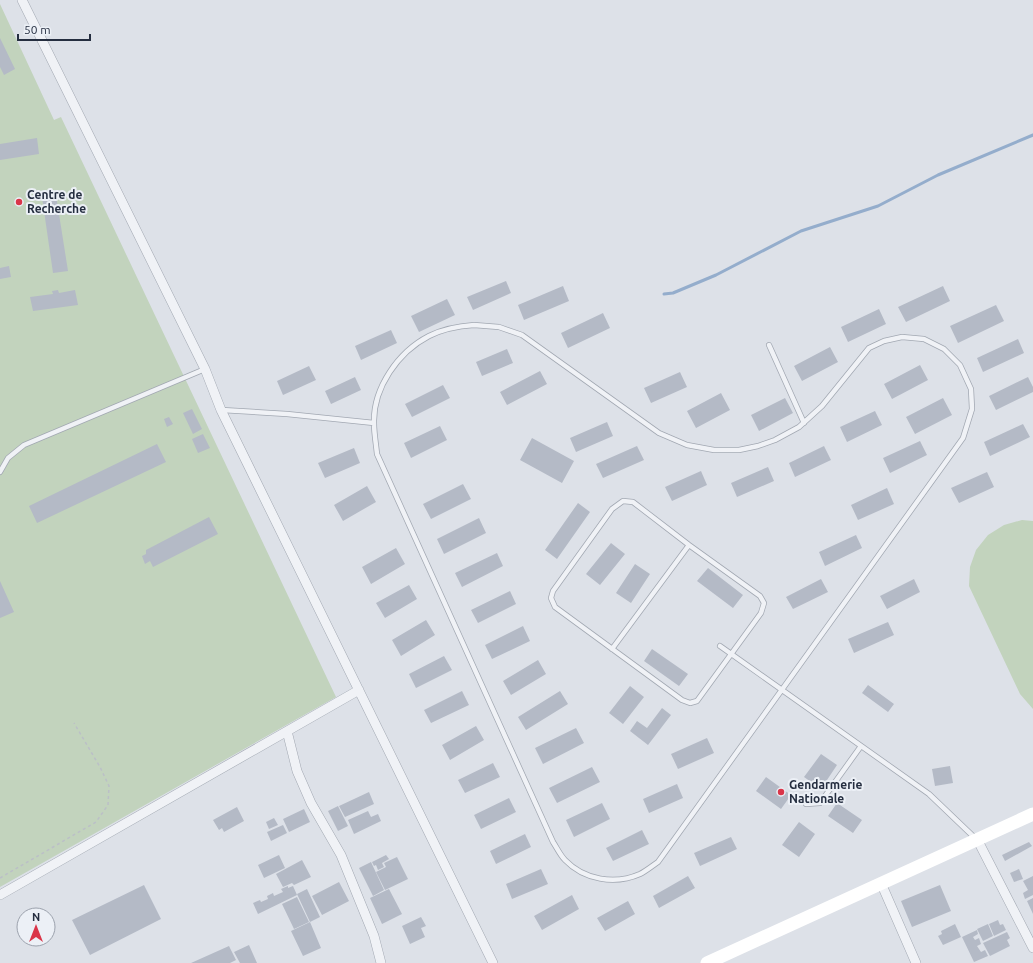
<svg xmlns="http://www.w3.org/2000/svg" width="1033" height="963" font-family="Ubuntu,sans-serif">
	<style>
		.green { fill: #c2d3bd }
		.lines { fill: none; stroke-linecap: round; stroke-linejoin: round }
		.stream { stroke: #94adcc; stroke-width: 3 }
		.building { fill: #b4bac6 }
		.lane-casing { stroke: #a2a8b2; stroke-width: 6 }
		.street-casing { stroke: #a2a8b2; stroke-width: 10 }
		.path { stroke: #bbbfc7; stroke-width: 1.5; stroke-dasharray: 3 3; stroke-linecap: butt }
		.lane { stroke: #f0f2f6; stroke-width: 4.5 }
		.street { stroke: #f0f2f6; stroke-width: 9 }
		.secondary { stroke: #fff; stroke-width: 13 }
		.poi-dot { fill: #da3549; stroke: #ecf0f6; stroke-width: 1.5 }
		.labels { text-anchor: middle; stroke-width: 4; stroke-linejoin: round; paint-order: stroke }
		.poi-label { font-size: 12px; font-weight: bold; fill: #252e40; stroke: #ecf0f6; text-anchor: start }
	</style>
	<rect width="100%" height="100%" fill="#dde1e8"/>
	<path class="green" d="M0,4L54,120L61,117L336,697L0,887Z
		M1022,520L1033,521V709L1020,694L969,586L970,567L976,550L988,535L1004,525Z"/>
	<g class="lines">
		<path class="stream" d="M664,294L673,293L716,275L801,231L878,206L938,175L1033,135"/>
	</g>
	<path class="building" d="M0,38L15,69L4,75L0,67Z
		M37,138L39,154L0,160V144Z
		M56,195L68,271L53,273L42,197Z
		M9,266L11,277L0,279V268Z
		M506,281L511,293L473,310L467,297Z
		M563,286L569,301L524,320L518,305Z
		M943,286L950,301L906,322L898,307Z
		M58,290L59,293L75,290L78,305L33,311L30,297L53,294L52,291Z
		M447,299L455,315L419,332L411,316Z
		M996,305L1004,321L958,343L950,326Z
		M879,309L886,324L848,342L841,327Z
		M603,313L610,328L568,348L561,333Z
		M391,330L397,343L361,360L355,346Z
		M1018,339L1024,353L983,372L977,358Z
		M830,347L838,362L802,381L794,366Z
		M507,349L513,363L482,376L476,362Z
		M920,365L928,380L892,399L884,384Z
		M309,366L316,380L283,395L277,381Z
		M540,371L547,384L507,405L500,392Z
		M680,372L687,387L651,403L644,388Z
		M355,377L361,390L331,404L325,391Z
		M1028,377L1033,387V392L996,410L989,396Z
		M443,385L450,398L412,417L405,404Z
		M721,393L730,410L696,428L687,411Z
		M785,398L793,413L759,431L751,415Z
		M943,398L952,415L915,434L906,417Z
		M192,409L202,429L193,434L183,413Z
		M875,411L882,425L847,442L840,427Z
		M169,417L173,424L167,427L164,419Z
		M607,422L613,436L576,452L570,438Z
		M1023,424L1030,437L990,456L984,442Z
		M440,426L447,440L411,458L404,443Z
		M203,434L210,448L198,453L192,439Z
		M532,438L574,461L562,483L520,460Z
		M920,441L927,455L890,473L883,458Z
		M157,444L166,462L37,523L29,506Z
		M637,446L644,460L603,478L596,464Z
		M824,446L831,460L795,477L789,463Z
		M354,448L360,463L325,478L318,463Z
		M768,467L774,481L737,497L731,483Z
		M701,471L707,485L672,501L665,487Z
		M987,472L994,487L959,503L951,488Z
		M463,484L471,499L431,519L423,504Z
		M367,486L376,502L343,521L334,505Z
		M887,488L894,504L858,520L851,505Z
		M578,503L590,512L557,559L545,550Z
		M209,517L218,534L153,567L150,561L145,564L142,556L146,554V550Z
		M479,518L486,533L444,554L437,539Z
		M856,535L862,548L825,566L819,552Z
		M611,543L625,554L600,585L586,574Z
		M396,548L405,564L371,584L362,567Z
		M497,553L503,566L462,587L455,573Z
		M635,564L650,574L631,603L616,593Z
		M708,568L743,595L733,608L697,581Z
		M821,579L828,592L793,609L786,597Z
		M914,579L920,592L887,609L880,596Z
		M0,581L14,612L0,618Z
		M409,585L417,599L385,618L376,603Z
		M510,591L516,604L478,623L471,610Z
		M426,620L435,635L401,656L392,640Z
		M888,622L894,635L854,653L848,639Z
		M523,626L530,641L492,659L485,645Z
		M652,649L688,674L679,686L644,661Z
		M444,656L452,670L416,688L409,674Z
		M538,660L546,674L511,695L503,681Z
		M868,685L894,704L888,712L862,693Z
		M630,686L644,697L623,724L609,713Z
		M462,691L469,705L431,723L424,710Z
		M560,691L568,704L526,730L518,717Z
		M662,708L671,715L648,745L630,731L637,721L647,728Z
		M476,726L484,740L450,760L442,745Z
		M576,728L584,743L543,764L535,748Z
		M707,738L714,753L678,769L671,754Z
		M821,754L837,765L821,789L804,777Z
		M493,763L500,777L465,793L458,780Z
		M950,766L953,783L935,786L932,769Z
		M592,767L600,782L557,803L549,788Z
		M766,777L791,795L781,809L756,791Z
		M677,784L683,798L649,813L643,799Z
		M369,792L374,804L345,817L339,806Z
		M509,798L516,812L481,829L474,815Z
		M602,803L610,819L574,837L566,820Z
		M837,803L862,820L853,833L828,816Z
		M338,806L348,826L338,831L328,811Z
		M237,807L244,821L224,832L222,828L219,830L213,820Z
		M304,809L310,822L289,832L283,819Z
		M368,811L371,817L378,814L381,821L354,834L348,820Z
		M274,818L278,825L269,829L266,822Z
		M799,822L815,834L799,857L782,845Z
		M283,825L287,833L271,841L267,832Z
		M642,830L649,844L613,861L606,848Z
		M525,834L531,847L496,864L490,851Z
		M731,837L737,849L700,866L694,853Z
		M1029,842L1032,846L1005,861L1002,855Z
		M279,855L285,868L264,878L258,865Z
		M386,855L389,859L382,863L384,867L378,870L376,865L374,866L372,862Z
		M397,857L408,879L385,890L376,872L386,867L384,863Z
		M302,860L311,877L294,885L292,883L283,887L276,874Z
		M371,862L384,890L373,896L359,868Z
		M541,869L548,884L512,899L506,884Z
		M1019,869L1023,879L1014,882L1010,873Z
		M688,876L695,888L659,908L653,896Z
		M1033,876V895L1025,899L1023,893L1028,890L1023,881Z
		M339,882L349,901L322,915L312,896Z
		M144,885L161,919L90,955L72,920Z
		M940,885L951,911L912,927L901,901Z
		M288,886V888L293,886L297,895L258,914L253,903L260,900L261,902L268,899L267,896L273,893L274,896L283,892L281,889Z
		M307,889L320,917L310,922L297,894Z
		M389,889L402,914L382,924L370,898Z
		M572,895L579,909L542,930L534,916Z
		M297,897L309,922L294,929L282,904Z
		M1033,898V914L1027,901Z
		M628,901L635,914L605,931L597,918Z
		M421,917L426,926L421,928L425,937L410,944L402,926Z
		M998,920L1000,925L1003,924L1006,930L994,936L989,924Z
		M310,922L321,948L303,956L291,931Z
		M955,924L961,937L943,945L938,936L942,934L941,931Z
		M988,924L993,936L983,941L977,929Z
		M977,930L978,934L973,937L975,940L979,938L981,944L977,946L981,952L985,950L988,956L974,962L962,937Z
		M1007,932L1010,938L1007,940L1010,946L990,956L983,943Z
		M249,945L257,963H240L234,952Z
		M229,946L236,960L230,963H191Z"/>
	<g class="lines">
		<g class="lane-casing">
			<path id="lane" d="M474,325L499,327L522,335L659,433L687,445L714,450H739L758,446L775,440L799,427L822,406L869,348L884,341L902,337L924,339L944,349L960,365L971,389L972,409L963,438L658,862C652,866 646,871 640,874C615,885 584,880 565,860C560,855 557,848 553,842L377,454C376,444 374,433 374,423C373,388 398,352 429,336C443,329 459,326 474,325Z
				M769,345L804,423
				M222,410L287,414L374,423
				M0,472L8,458L24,445L205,369
				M623,501L633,502L689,545L760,596L764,603L761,613L697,701L690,703L682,700L555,607L551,598L553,591L612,509Z
				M720,646L929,794L975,838
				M612,649L689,545
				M806,804L820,803L861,746"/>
		</g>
		<g class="street-casing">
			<path id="street" d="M22,0L205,369L221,410L493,963
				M287,731L297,771L311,803L341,855L374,936L381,963
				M977,839L1033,948
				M881,883L916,963
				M0,895L359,690"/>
		</g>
		<path class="path" d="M0,878L96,822L108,805L109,786L100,767L74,723"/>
		<use href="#lane" class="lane"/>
		<use href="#street" class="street"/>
		<path class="secondary" d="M707,963L1033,814"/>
	</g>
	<g class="poi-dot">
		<circle cx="19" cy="202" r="4"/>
		<circle cx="781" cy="792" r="4"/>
	</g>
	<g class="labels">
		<g class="poi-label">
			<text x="27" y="199">Centre de<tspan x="27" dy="14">Recherche</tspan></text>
			<text x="789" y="789">Gendarmerie<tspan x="789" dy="14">Nationale</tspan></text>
		</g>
	</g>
	<g transform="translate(36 927)"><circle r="19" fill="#ecf0f6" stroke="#9ca2ad"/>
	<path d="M0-3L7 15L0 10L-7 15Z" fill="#da3549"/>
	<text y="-6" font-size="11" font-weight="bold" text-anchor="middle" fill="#252e40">N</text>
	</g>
	<path d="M18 34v6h72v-6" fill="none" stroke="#252e40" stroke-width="2"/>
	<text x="24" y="34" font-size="12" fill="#252e40" stroke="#ecf0f6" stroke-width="3" paint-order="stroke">50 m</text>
</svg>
